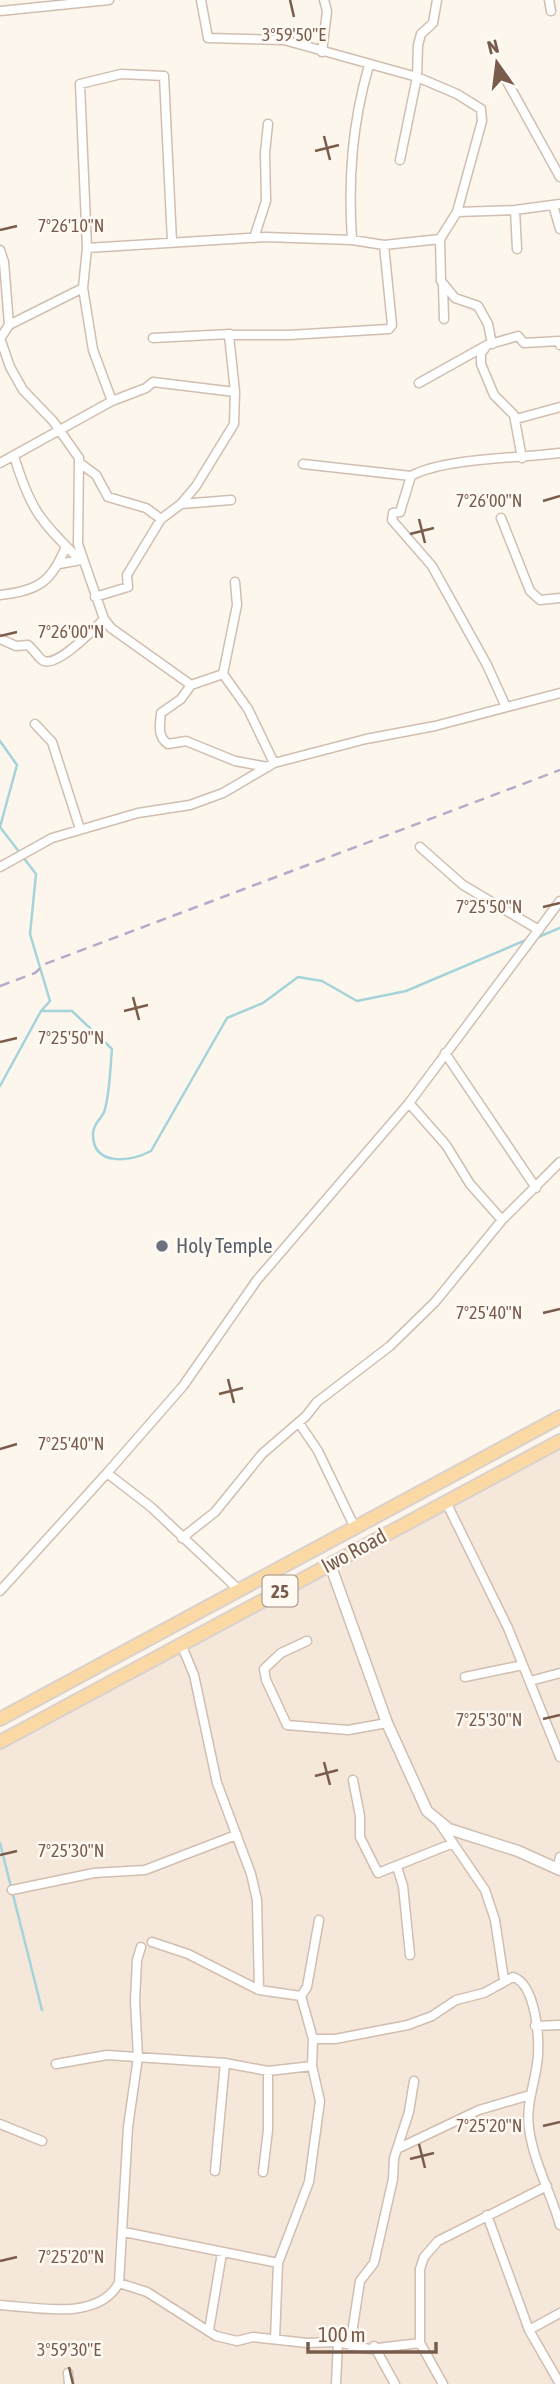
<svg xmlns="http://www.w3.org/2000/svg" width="560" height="2384" font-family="'Asap Condensed',sans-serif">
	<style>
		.residential { fill: #f5e8da }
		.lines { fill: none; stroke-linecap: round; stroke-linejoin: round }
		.stream { stroke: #a5d3da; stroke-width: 2.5 }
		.minor-casing { stroke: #d1beb0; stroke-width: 11 }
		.tertiary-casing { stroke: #d1beb0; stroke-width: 13 }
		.primary-casing { stroke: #dad1cd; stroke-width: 16 }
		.minor { stroke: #fff; stroke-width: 8 }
		.tertiary { stroke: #fff; stroke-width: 10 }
		.primary { stroke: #fbd9a5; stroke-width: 12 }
		.rail { stroke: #b9a8c9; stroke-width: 2.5; stroke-dasharray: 10 7; stroke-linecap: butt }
		.ticks { fill: none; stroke: #7a5c4d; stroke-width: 2.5 }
		.worship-dot { fill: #6b7280; stroke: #fffaf3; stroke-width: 2.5 }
		.labels { text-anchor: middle; stroke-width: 5; stroke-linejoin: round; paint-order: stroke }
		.shield { fill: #fffaf3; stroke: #a28b7f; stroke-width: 2 }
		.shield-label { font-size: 19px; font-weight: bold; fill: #7a5c4d }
		.worship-label { font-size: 21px; fill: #5b616d; stroke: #fffaf3; text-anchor: start }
		.street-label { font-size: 21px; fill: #7a5c4d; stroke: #fffaf3 }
		.ticks-label { font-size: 18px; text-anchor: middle; fill: #7a5c4d; stroke: #fffaf3; stroke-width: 5; stroke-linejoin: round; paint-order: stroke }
	</style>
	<rect width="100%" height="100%" fill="#fdf6ec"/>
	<path class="residential" d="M560,1442V2384H0V1742Z"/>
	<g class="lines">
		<path class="stream" d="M0,741L17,765L0,827L36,874L30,934L50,1001L41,1011
			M536,938L560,928
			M0,1086L41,1011H72L112,1049C110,1069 110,1091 105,1109C103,1119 94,1121 93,1133C92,1167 131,1162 151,1151L227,1018L263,1003L298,977L322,981L357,1001L406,991L526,940
			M0,1843L42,2010"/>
		<g class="minor-casing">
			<path id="minor" d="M201,0L208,38L284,40L417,77L457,94L481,109L482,121L457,212L440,239L441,281L455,298L478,306L488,324L492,344
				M549,0L551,11
				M0,11L109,0
				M322,52L327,11L324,0
				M504,76L560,177
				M400,160L417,77L418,45L421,34L433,23L437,0
				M553,205L560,229
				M515,210L517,249
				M457,212L515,210L560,204
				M254,238L266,201L265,153L268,124
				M352,240C348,179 352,124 369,65
				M172,242L164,76L121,74L80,84L87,248L265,237L352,240L384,245L440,239
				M0,250L4,262L9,325
				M443,285L444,319
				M83,288L93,350L112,401
				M0,338L10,367L23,390L53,421L79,458L78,544L104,619L111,628L191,685L223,674L248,709L274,763
				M153,338L230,334
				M0,339L9,325L83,288L87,248
				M485,348L481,353V364L494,395L514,415L522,458
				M419,383L487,345L518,336L524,343L559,341L560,345
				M516,419L560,407
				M14,456C30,509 40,521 80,560
				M0,463L112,401L146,388L153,382L235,392
				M81,464L96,475L108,497L146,508L161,519
				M303,464L411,476
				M181,504L231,500
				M501,518L530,591L540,600L560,598
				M59,564L81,560
				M0,595C38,591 52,582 66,546
				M95,597L128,587L127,575L161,519L181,504L196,486L234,424L235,392L229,335H289L389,329L392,325L384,245
				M0,639L16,646L28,645C33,649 39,658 42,660C55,670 95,628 104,619
				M223,674L237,605L235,582
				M191,685L181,699L161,713C160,724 157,737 168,744L186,741L235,761L268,767
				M506,707L487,665L432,566L392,520L393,513L400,512L411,476C443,458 522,458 560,453
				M35,724L52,742L80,829
				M420,847L463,885L539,930
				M0,867L52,838L138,813L190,805L223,793L274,763L366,739L435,726L560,693
				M445,1053L536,1188
				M409,1103L446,1145L470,1184L502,1220
				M299,1423L318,1451L355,1528
				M446,1502L508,1628L560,1757
				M182,1538L215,1512L262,1454L306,1416L317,1402L390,1346L435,1302L502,1220L560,1162
				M239,1590L151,1507L107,1473L183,1386L257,1280L409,1103L560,901
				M0,1591L107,1473
				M307,1641L281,1653L264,1669L266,1680L287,1725L348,1730L387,1723
				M181,1644L194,1675L217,1783L251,1874L257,1900L259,1990
				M465,1677L523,1665
				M530,1681L560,1673
				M353,1780L360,1816V1837L378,1873L451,1844
				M440,1824L485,1890L495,1920L504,1980
				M397,1867L403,1886L410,1955
				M557,1869L560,1857
				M12,1890L94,1873L145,1870L236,1835
				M152,1942L188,1954L259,1990L301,1996
				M535,2026L560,2025
				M313,2039H335L408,2025L432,2016L456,2000L484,1993L513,1977C536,1984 541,2042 537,2064C534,2086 526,2105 529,2128C533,2161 551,2193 560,2225
				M56,2064L107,2055L225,2063L268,2071L312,2066
				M0,2124L42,2141
				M399,2148L479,2110L530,2095
				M215,2171L225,2063
				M263,2172L268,2130V2071
				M487,2215L529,2330L560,2384
				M124,2232L278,2263
				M119,2283L147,2292L216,2336L237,2341L253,2337L307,2343L338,2342L369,2349L420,2343
				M0,2305C36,2307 97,2322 119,2283L128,2127L138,2057L135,2001L137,1960L141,1947
				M209,2330L222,2253
				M529,2330L560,2313
				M275,2339L278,2263L309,2182L320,2101L312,2066L313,2039L301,1996L307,1987L319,1920
				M350,2346L360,2281L374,2263L393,2179L394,2158L409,2112L414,2081
				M374,2346L395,2384
				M68,2373L69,2384
				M336,2384L338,2342
				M443,2384L420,2343V2269L424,2257L438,2241L547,2186"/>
		</g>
		<g class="tertiary-casing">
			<path id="tertiary" d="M330,1564L387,1723L427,1811L449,1829L518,1851L560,1870"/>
		</g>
		<g class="primary-casing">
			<path id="primary" d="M0,1719L560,1417
				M0,1742L560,1441"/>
		</g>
		<use href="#minor" class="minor"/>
		<use href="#tertiary" class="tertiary"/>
		<use href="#primary" class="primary"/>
		<path class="rail" d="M0,986L35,973L45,964L560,770"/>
	</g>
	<path class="ticks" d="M290,0L294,17M324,136L330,160M315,151L339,145M0,230L17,226M543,501L560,496M419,519L425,543M410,534L434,528M0,636L17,632M543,907L560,903M133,997L139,1020M124,1011L148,1005M0,1042L17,1038M543,1313L560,1309M228,1379L234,1403M219,1394L243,1388M0,1449L17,1444M543,1719L560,1715M324,1762L330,1785M315,1776L338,1770M0,1855L17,1851M543,2126L560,2122M419,2144L425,2168M410,2159L434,2153M0,2261L17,2257M69,2367L73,2384"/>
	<circle class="worship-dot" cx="162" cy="1246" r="7"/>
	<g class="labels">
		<rect class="shield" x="262.5" y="1575.5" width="35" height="31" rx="5"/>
		<g class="shield-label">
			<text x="280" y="1598">25</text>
		</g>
		<g class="worship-label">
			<text x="176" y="1253">Holy Temple</text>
		</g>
		<g class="street-label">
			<text transform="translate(354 1551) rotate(-28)" y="7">Iwo Road</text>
		</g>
	</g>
	<g class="ticks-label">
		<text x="294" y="41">3°59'50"E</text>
		<text x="71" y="232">7°26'10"N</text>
		<text x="489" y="507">7°26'00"N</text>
		<text x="71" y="638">7°26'00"N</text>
		<text x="489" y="913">7°25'50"N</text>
		<text x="71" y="1044">7°25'50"N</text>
		<text x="489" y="1319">7°25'40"N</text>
		<text x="71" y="1450">7°25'40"N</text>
		<text x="489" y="1726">7°25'30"N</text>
		<text x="71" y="1857">7°25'30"N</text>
		<text x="489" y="2132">7°25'20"N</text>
		<text x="71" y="2263">7°25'20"N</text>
		<text x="69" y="2356">3°59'30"E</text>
	</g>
	<g transform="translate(497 63) rotate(346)" stroke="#fffaf3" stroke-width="5" paint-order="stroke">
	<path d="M0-5L12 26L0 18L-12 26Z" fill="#7a5c4d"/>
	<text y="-10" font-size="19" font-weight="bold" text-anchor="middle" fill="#7a5c4d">N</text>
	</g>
	<path d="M308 2342v10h128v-10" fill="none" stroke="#7a5c4d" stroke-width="3.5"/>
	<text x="318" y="2342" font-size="21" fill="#7a5c4d" stroke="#fffaf3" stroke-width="5" paint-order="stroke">100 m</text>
</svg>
